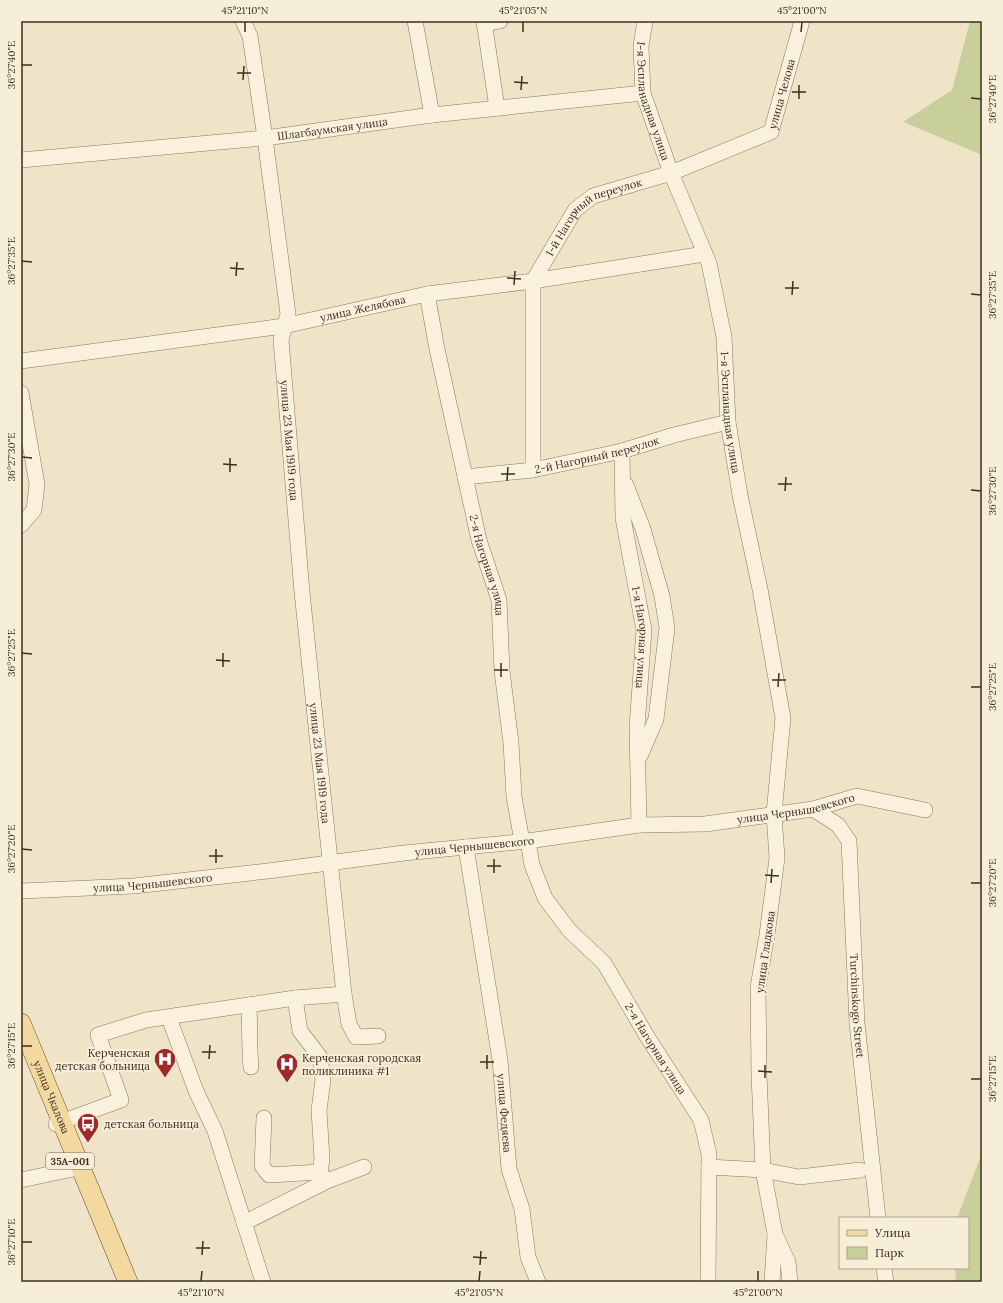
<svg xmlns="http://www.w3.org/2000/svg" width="1003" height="1303" font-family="Lora,serif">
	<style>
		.green { fill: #c9cf9b }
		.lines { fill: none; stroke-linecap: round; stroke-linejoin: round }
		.minor-casing { stroke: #8d765c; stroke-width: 16 }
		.major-casing { stroke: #5b4430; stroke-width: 20 }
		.minor { stroke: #faf1dc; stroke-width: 15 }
		.major { stroke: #f3d9a0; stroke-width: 19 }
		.ticks { fill: none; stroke: #3d2e20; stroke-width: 1.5 }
		.labels { text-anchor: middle; stroke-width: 4; stroke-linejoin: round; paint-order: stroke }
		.shield { fill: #f7eed8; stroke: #756857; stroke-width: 1 }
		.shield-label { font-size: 10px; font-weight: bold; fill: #3d2e20 }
		.street-label { font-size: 11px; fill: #3d2e20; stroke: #f7eed8 }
		.poi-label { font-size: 11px; fill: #3d2e20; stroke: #f7eed8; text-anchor: start }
		.neatline { fill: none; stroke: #3d2e20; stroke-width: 1.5 }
		.ticks-label { font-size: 10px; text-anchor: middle; fill: #3d2e20 }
	</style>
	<rect width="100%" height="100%" fill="#f0e4c8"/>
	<path class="green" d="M970,21H982V155L903,122L952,90Z
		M982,1153V1282H956L955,1268H968V1218H957Z"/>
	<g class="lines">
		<g class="minor-casing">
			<g id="minor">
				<path id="s1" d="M243,21L250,36L265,138L288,314L281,340L302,592L344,994L349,1024L356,1037L378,1036"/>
				<path d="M415,21L432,115"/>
				<path d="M484,21L497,108"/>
				<path id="s2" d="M645,21L641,46L643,93L671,173L709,263L724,337L728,422L740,495L760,589L783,718L774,814L777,858L767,935L758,987L759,1074L763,1170L775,1234L788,1262L790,1282"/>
				<path d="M484,24L500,21"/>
				<path id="s3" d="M21,160L265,138L432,115L643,93"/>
				<path id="s4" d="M427,294L437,349L479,540L499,600L502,671L511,743L514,797L522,841"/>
				<path id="s5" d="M21,361L284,326L427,294L533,281L704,254"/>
				<path d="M21,393L37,484L34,510L21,525"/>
				<path id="s6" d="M622,451L623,518L644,630L637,727L639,825"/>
				<path id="s7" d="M533,470V281L575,210L593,196L671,173L771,132L802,21"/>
				<path id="s8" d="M465,477L533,470L622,451L674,435L728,422"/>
				<path d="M626,485L643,529L662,596L667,628L656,719L640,756"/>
				<path id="s9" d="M813,809L838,825L849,841L857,1023L878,1218"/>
				<path id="s10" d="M528,841L532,865L545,898L569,930L604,963L648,1038L701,1120L709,1154L708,1282"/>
				<path id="s11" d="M466,847L500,1060L509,1169L522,1209L528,1257L538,1282"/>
				<path id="s12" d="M21,891L134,886L268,871L404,853L528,841L639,825L705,824L813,809L857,796L925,810"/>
				<path d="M295,998L300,1031L320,1057L323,1080L319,1110L322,1159L320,1172"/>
				<path d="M249,1005C250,1026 249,1046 251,1067"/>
				<path d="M169,1018L196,1091L215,1131L263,1282"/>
				<path d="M264,1118L262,1166L269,1175L320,1172L325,1179"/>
				<path d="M56,1124L121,1100L98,1035L146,1020L295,998L344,994"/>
				<path d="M709,1167L763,1170L799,1177L860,1170"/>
				<path d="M21,1180L73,1169"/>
				<path d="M244,1223L327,1181L364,1167"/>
				<path d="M884,1268L886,1282"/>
				<path d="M772,1282L775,1235"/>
			</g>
		</g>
		<g class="major-casing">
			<g id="major">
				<path id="s13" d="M21,1023L128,1282"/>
			</g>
		</g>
		<use href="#minor" class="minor"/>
		<use href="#major" class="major"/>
	</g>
	<path class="ticks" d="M245,32V22M523,32V22M801,32L802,22M22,65H32M237,73H251M243,80L244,66M514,82L528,83M521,90L522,76M792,92H806M971,98L981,99M799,99V85M22,261L32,262M230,268L244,269M236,276L237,262M507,278L521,279M514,285L515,271M785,288H799M971,294L981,295M792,295L793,281M22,457L32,458M223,464L237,465M230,472V458M501,474H515M507,481L508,467M778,484H792M971,490L981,491M785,491L786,477M22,653L32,654M216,660L230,661M223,667V653M494,670H508M501,677V663M772,680H786M778,687L779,673M971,687H981M22,849L32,850M209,856H223M216,863V849M487,866H501M494,873V859M765,875L779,876M771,883L772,869M971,883H981M22,1046H32M202,1052H216M209,1059L210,1045M480,1062H494M487,1069V1055M758,1071L772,1072M765,1078V1065M971,1079H981M22,1242H32M196,1248H210M202,1255L203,1241M473,1257L487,1258M480,1265L481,1251M201,1281L202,1271M479,1281L480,1271M758,1281V1271"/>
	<defs>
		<g id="hospital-pin" transform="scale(1.15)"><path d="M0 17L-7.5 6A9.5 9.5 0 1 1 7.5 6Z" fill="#9e2a2b" stroke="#f7eed8"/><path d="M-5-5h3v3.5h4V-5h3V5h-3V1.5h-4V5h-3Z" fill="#fff"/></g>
		<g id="bus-pin" transform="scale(1.15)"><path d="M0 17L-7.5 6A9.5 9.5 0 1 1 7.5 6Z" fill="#9e2a2b" stroke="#f7eed8"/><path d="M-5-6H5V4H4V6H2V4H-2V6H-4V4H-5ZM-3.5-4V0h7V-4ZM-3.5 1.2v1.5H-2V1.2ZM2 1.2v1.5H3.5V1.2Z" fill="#fff"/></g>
	</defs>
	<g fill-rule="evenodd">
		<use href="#hospital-pin" x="165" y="1059"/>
		<use href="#hospital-pin" x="287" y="1064"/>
		<use href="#bus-pin" x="88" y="1124"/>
	</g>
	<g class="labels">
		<rect class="shield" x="46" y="1153" width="48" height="16" rx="3"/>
		<g class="shield-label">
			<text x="70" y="1165">35А-001</text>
		</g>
		<g class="street-label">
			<text dy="4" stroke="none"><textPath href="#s7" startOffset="523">улица Челова</textPath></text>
			<text dy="4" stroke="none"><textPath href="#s2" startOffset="82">1-я Эспланадная улица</textPath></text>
			<text dy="4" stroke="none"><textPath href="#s3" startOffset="313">Шлагбаумская улица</textPath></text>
			<text dy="4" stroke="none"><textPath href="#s7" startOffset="282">1-й Нагорный переулок</textPath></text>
			<text dy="4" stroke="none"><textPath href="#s5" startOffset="346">улица Желябова</textPath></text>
			<text dy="4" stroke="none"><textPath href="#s2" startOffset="406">1-я Эспланадная улица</textPath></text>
			<text dy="4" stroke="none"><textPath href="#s1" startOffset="425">улица 23 Мая 1919 года</textPath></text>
			<text dy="4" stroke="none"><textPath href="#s8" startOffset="134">2-й Нагорный переулок</textPath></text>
			<text dy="4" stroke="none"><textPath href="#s4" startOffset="278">2-я Нагорная улица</textPath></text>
			<text dy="4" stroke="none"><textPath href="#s6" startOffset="188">1-я Нагорная улица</textPath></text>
			<text dy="4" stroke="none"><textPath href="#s1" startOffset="749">улица 23 Мая 1919 года</textPath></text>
			<text dy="4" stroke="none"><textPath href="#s12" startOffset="780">улица Чернышевского</textPath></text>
			<text dy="4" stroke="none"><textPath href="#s12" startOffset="456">улица Чернышевского</textPath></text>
			<text dy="4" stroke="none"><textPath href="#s12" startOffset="132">улица Чернышевского</textPath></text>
			<text transform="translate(765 952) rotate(-82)" y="4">улица Гладкова</text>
			<text dy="4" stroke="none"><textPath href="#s9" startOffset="214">Turchinskogo Street</textPath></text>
			<text dy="4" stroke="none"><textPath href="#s10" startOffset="248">2-я Нагорная улица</textPath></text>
			<text dy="4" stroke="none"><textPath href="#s13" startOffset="80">улица Чкалова</textPath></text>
			<text dy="4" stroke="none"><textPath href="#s11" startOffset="269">улица Федяева</textPath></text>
		</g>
		<g class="poi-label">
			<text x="150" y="1057" text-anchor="end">Керченская<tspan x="150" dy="13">детская больница</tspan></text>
			<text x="302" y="1062">Керченская городская<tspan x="302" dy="13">поликлиника #1</tspan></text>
			<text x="104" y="1128">детская больница</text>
		</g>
	</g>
	<rect width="1003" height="1303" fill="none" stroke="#f7eed8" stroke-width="44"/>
	<rect x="839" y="1217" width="130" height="52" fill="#f7eed8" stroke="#ada18e"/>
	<rect x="847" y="1230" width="20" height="6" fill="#f3d9a0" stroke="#ada18e"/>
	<text x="875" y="1237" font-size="12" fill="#3d2e20">Улица</text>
	<rect x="847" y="1247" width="20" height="12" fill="#c9cf9b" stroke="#ada18e"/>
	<text x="875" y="1257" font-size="12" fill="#3d2e20">Парк</text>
	<rect x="22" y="22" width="959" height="1259" class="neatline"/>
	<g class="ticks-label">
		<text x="245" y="14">45°21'10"N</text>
		<text x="523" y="14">45°21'05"N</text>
		<text x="802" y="14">45°21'00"N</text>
		<text transform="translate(11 65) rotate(-90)" y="4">36°27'40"E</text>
		<text transform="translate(992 99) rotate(-90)" y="4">36°27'40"E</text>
		<text transform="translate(11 261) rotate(-90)" y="4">36°27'35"E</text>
		<text transform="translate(992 295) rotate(-90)" y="4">36°27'35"E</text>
		<text transform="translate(11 457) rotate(-90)" y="4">36°27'30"E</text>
		<text transform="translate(992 491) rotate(-90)" y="4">36°27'30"E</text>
		<text transform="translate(11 653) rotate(-90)" y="4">36°27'25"E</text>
		<text transform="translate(992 687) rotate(-90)" y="4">36°27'25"E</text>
		<text transform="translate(11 849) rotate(-90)" y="4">36°27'20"E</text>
		<text transform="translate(992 883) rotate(-90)" y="4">36°27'20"E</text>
		<text transform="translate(11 1046) rotate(-90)" y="4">36°27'15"E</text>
		<text transform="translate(992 1079) rotate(-90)" y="4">36°27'15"E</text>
		<text transform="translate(11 1242) rotate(-90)" y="4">36°27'10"E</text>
		<text x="201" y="1296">45°21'10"N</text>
		<text x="479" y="1296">45°21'05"N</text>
		<text x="758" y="1296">45°21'00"N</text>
	</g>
</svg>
